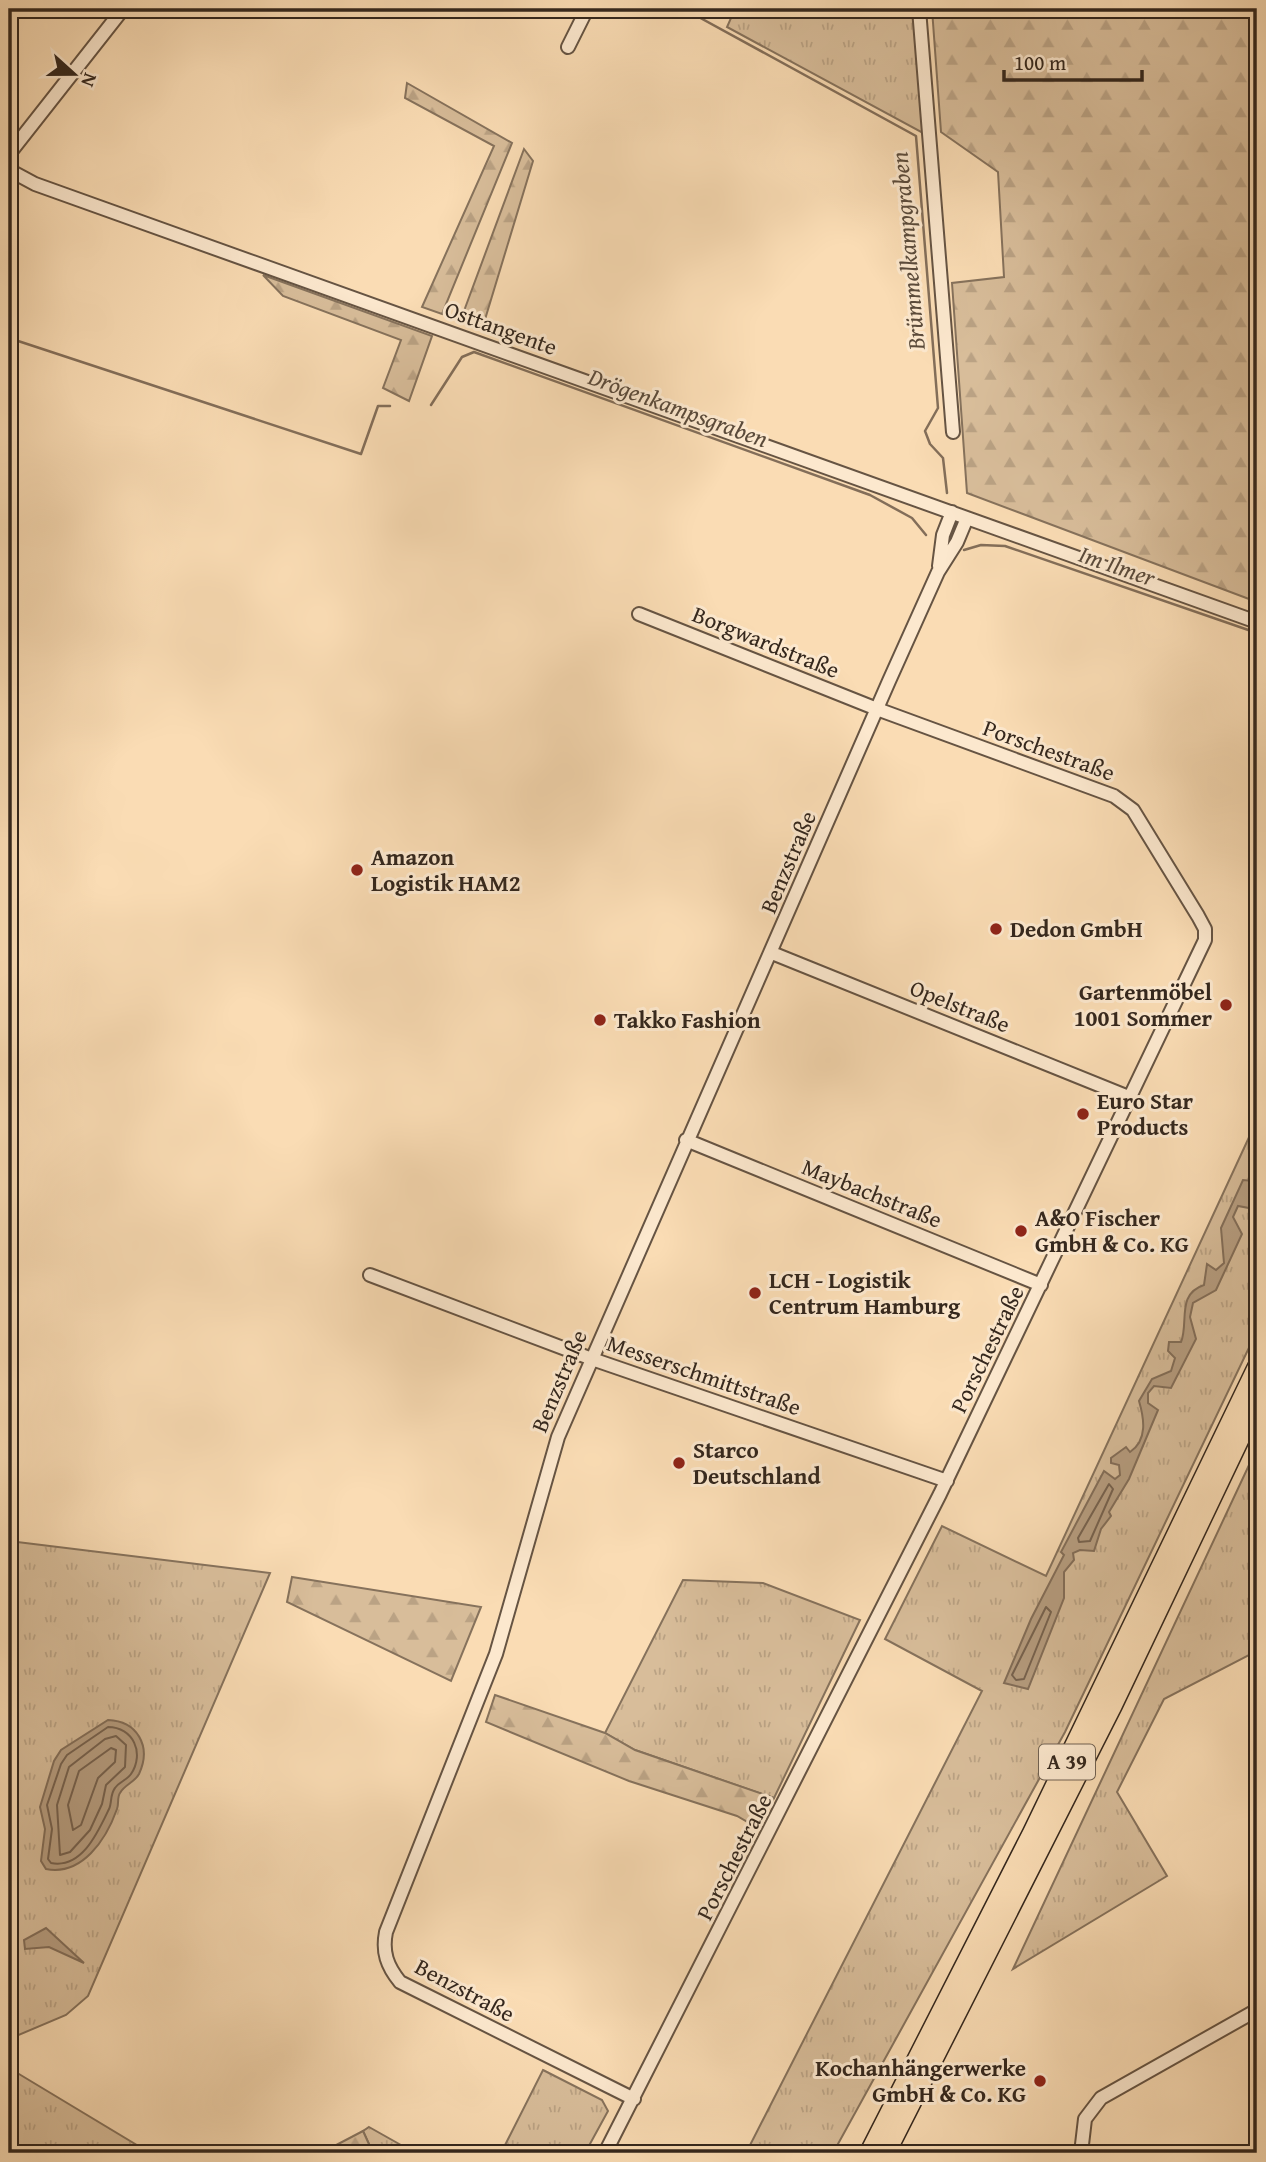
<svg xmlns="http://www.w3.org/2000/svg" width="1266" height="2162" font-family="'Gentium Book Plus',serif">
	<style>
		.grass { fill: url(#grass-tufts); stroke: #86725c; stroke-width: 2 }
		.forest { fill: url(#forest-firs); stroke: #86725c; stroke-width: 2 }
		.water { fill: #b79e81; stroke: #836e59; stroke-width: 2 }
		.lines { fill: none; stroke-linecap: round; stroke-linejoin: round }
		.shore { stroke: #76624f; stroke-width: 2 }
		.stream { stroke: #836e59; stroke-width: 2.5 }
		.minor-casing { stroke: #665443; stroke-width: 16 }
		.highway-casing { stroke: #34271d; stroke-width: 21 }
		.minor { stroke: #fce8ce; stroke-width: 12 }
		.highway { stroke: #fadcb4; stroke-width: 18 }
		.rail { stroke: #34271d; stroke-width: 2.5; stroke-dasharray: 12 12; stroke-linecap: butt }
		.poi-dot { fill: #8f2418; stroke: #fce8ce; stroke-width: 2.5 }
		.labels { text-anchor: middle; stroke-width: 6; stroke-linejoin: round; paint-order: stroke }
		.shield { fill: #fce8ce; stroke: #706152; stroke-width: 2 }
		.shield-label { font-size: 21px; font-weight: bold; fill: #34271d }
		.street-label { font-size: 23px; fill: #34271d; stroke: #fce8ce }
		.poi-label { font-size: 23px; font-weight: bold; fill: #34271d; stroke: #fce8ce; text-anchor: start }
		.water-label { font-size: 24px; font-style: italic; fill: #5b4b3b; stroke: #fce8ce }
	</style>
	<defs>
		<pattern id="grass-tufts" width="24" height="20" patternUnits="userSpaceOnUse" patternTransform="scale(1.75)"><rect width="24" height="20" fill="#d8bd9a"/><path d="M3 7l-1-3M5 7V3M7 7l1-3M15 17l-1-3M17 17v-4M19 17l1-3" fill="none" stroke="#baa284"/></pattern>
		<pattern id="forest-firs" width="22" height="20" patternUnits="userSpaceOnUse" patternTransform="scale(1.75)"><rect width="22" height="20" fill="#d8bd9a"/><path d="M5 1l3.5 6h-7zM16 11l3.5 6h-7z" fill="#baa284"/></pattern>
	</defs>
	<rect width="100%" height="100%" fill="#fadcb4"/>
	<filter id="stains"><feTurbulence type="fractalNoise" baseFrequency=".00286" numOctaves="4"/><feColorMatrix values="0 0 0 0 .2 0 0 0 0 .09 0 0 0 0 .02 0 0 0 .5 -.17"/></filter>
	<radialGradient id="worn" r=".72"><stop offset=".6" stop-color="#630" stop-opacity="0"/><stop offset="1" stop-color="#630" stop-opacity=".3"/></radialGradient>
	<path class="grass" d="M735,9H913L923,133L727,27Z
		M1257,1120V1331L1065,1732L833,2153H746L982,1691L885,1639L942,1526L1046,1576Z
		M1257,1448V1651L1164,1699L1117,1792L1167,1876L1013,1969Z
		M9,1541L270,1573L88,1996L66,2015L9,2039Z
		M683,1580L763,1583L860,1620L774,1798L635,1750L605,1733Z
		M9,2068L150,2153H9Z
		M543,2070L602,2100L608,2111L585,2153H501Z
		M369,2127L415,2153H373L363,2131Z"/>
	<path class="forest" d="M932,9H1257V602L967,493L952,283L1004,277L998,172L941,132Z
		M407,83L512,143L442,314L422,307L494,146L405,98Z
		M524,149L533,161L483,326L461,319Z
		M263,275L432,336L409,401L383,388L401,340L283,296Z
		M292,1577L481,1607L451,1681L287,1602Z
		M495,1695L605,1733L635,1750L774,1798L758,1828L737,1816L629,1781L486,1722Z
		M363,2131L373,2153H321Z"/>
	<path class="water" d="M1255,1154L1257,1155V1188L1252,1191L1254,1209L1238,1206L1233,1217L1242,1234L1216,1290L1193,1303L1190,1317L1196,1339L1171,1388L1154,1386L1148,1393V1403L1158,1410L1129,1479L1109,1512L1111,1516L1101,1529L1094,1551L1080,1550L1073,1553L1074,1560L1064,1572V1598L1028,1689L1004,1683L1031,1619L1064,1555L1061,1552L1104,1471L1115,1479L1120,1475L1119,1465L1111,1463V1458L1126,1447L1130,1452C1148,1440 1144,1418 1139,1401L1152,1379L1171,1371L1175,1358L1168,1351L1169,1342H1181C1189,1323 1176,1294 1204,1285L1207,1264L1216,1270L1224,1263L1221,1228L1243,1180L1253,1181L1256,1176L1250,1167Z
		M108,1720C137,1721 152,1746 139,1774C135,1782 124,1785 120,1793C117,1797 119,1804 117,1809C106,1840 82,1876 46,1869L41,1861L45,1829L40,1807L54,1761L61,1750Z
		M46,1928L84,1963L49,1947L25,1949L24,1940Z"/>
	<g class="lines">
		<path class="shore" d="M1109,1484L1113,1489L1090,1541L1079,1542L1078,1538Z
			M1046,1607L1051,1612L1024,1679L1016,1680L1012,1675Z
			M108,1727C133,1727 145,1753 131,1774C127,1780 119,1782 115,1788C110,1794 112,1803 109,1809C98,1832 82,1869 51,1863L48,1859L52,1829L47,1805L61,1764L67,1755Z
			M116,1736L126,1745L125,1767L106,1785L102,1804L90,1830L70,1852L60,1855L57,1805L69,1767L105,1739Z
			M111,1748L116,1750L115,1762L98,1778L81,1825L73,1830L68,1805L79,1771Z"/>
		<path class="stream" d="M684,9L916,136L938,408L925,431L930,444L943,458L947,493
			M9,338L361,454L378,406H390
			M431,405L462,357L474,352L870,495L912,518L926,535
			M964,550L981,545L1005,546L1257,633"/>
		<g class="minor-casing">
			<path id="minor" d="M919,9L953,432
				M568,47L587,9
				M9,154L123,9
				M9,170L35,184L1257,622
				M939,566L943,535L952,512
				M772,953L1131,1098
				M686,1140L1041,1285
				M370,1275L592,1359L947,1481
				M634,2099L400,1982C387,1966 382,1952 386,1932L496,1654L558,1437L889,681L938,572L957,542L967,518
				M605,2153L940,1494L1205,940V929L1198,916L1133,810L1114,796L877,709L639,614
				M1081,2153L1085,2119L1101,2098L1257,2010"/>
		</g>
		<g class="highway-casing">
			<path id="highway" d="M869,2153L1032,1833L1257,1367
				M886,2153L1113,1705L1257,1403"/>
		</g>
		<use href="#minor" class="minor"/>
		<use href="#highway" class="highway"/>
		<path class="rail" d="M1252,9L1257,15"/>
	</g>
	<g class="poi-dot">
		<circle cx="357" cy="870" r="7"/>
		<circle cx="996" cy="929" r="7"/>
		<circle cx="1226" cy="1005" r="7"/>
		<circle cx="600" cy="1020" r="7"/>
		<circle cx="1083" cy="1114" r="7"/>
		<circle cx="1021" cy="1231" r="7"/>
		<circle cx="755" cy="1293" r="7"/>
		<circle cx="679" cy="1463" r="7"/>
		<circle cx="1040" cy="2081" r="7"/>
	</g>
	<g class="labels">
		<rect class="shield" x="1039" y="1744.5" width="56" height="35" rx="5"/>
		<g class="shield-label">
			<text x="1067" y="1769">A 39</text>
		</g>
		<g class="street-label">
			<text transform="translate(501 328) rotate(20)" y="8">Osttangente</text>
			<text transform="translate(766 642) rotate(22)" y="8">Borgwardstraße</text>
			<text transform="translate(1049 750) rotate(20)" y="8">Porschestraße</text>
			<text transform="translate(788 862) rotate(-67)" y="8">Benzstraße</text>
			<text transform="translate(960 1006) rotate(22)" y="8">Opelstraße</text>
			<text transform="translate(872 1193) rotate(22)" y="8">Maybachstraße</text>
			<text transform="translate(987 1349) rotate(-64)" y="8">Porschestraße</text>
			<text transform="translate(704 1375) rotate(19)" y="8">Messerschmittstraße</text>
			<text transform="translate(559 1381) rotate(-67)" y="8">Benzstraße</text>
			<text transform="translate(734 1857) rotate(-63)" y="8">Porschestraße</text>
			<text transform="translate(465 1990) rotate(28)" y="8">Benzstraße</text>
		</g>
		<g class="poi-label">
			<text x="371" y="865">Amazon<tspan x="371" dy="26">Logistik HAM2</tspan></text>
			<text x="1010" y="937">Dedon GmbH</text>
			<text x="1212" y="1000" text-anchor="end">Gartenmöbel<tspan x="1212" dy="26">1001 Sommer</tspan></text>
			<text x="614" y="1028">Takko Fashion</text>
			<text x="1097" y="1109">Euro Star<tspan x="1097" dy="26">Products</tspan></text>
			<text x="1035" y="1226">A&amp;O Fischer<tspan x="1035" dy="26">GmbH &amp; Co. KG</tspan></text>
			<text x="769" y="1288">LCH - Logistik<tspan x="769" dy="26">Centrum Hamburg</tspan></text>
			<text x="693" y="1458">Starco<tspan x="693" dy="26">Deutschland</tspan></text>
			<text x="1026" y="2076" text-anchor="end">Kochanhängerwerke<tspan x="1026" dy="26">GmbH &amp; Co. KG</tspan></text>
		</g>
		<g class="water-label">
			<text transform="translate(908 251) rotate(-95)" y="8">Brümmelkampgraben</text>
			<text transform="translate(678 408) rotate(20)" y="8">Drögenkampsgraben</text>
			<text transform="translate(1117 566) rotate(19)" y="8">Im Ilmer</text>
		</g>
	</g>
	<rect width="1266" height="2162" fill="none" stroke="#fadcb4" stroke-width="35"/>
	<rect x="10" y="10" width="1245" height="2141" fill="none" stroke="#34271d" stroke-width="3.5"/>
	<rect x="18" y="18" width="1231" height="2127" fill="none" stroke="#34271d" stroke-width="2"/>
	<g transform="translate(74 74) rotate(111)" stroke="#fce8ce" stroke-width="5" paint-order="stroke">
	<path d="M0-5L12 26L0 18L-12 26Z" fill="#34271d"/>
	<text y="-10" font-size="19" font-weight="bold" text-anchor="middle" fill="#34271d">N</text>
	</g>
	<path d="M1004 70v10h138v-10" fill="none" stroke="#34271d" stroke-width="3.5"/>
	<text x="1014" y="70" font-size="21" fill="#34271d" stroke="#fce8ce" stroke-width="5" paint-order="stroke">100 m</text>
	<rect width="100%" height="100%" filter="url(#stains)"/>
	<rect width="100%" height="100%" fill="url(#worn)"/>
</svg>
